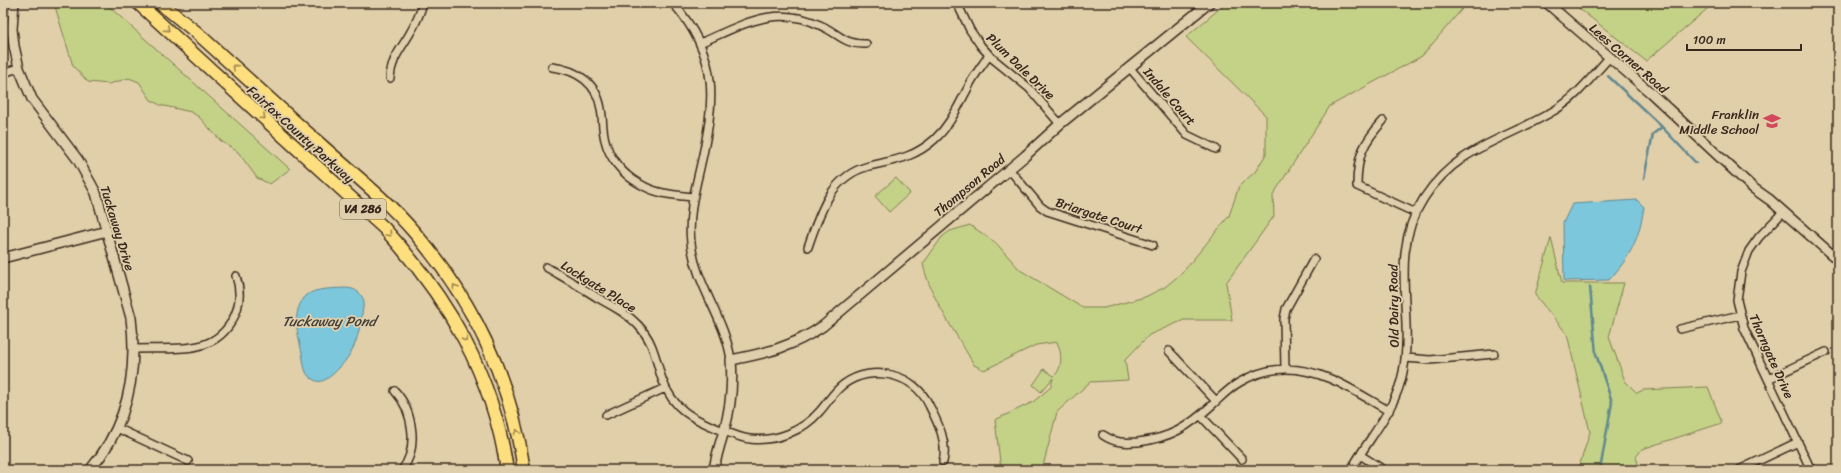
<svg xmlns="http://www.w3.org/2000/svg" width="1841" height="473" font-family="Sriracha,sans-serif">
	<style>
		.green { fill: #c3d287; stroke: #7f7e52 }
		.water { fill: #7cc7dc; stroke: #628890 }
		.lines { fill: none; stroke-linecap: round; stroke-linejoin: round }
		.stream { stroke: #628890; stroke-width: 2.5 }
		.minor-casing { stroke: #3b2a1e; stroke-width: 10 }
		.tertiary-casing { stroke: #3b2a1e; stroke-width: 12 }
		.trunk-casing { stroke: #3b2a1e; stroke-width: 15 }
		.minor { stroke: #e0cfac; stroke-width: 7 }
		.tertiary { stroke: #e0cfac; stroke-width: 9 }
		.trunk { stroke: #fedf80; stroke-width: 12 }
		.oneway { stroke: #9c844f }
		.labels { text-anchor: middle; stroke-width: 3.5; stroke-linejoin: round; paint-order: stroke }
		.shield { fill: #e0cfac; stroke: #6c5c49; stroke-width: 1 }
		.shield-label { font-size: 12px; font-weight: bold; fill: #3b2a1e }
		.street-label { font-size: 13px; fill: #3b2a1e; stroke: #e0cfac }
		.poi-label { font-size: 13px; fill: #3b2a1e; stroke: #e0cfac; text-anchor: end }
		.water-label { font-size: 14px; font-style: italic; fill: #45423a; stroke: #e0cfac }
	</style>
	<rect width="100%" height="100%" fill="#e1cfa9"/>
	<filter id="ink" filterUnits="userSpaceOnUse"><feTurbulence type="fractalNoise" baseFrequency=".025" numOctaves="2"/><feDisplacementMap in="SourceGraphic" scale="8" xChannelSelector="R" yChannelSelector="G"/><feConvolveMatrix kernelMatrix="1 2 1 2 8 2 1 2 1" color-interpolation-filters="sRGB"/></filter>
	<g filter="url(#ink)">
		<path class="green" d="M54,3H105L290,169L270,184L257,178L238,152L221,141L199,117L191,112L160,105L151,100L139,82L129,78L109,84L88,82L73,66Z
			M1226,3H1467L1422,56L1330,106L1273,195L1274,216L1226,283L1232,320H1184L1149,335L1125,360L1128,380L1090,382L1057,412L1042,470H1001L995,420L1033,402L1051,387L1053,378L1041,392L1033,385L1044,369L1054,376C1063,368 1062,353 1057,342L1036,345L984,370L974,365C957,334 930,298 923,264L942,237L950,231L970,225L996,243L1020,270L1083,308H1104L1145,297L1165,287L1182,273L1229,216L1239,186L1255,172L1266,154V116L1186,37Z
			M1572,3H1714L1646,61Z
			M896,178L910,193L889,212L875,196Z
			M1551,238L1562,283H1624L1609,337L1625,381L1637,393L1643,390L1708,387L1722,423L1642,449L1636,457L1640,470H1578L1590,432L1567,334L1535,295Z"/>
		<path class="water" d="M1637,200L1644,207C1639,239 1631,256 1609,280L1564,281L1563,223L1572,204Z
			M343,288C353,288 360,290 364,301C359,333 358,351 333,374C327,379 321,384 314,380C303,375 304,363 302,353C298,335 290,310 307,295C316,288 332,289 343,288Z"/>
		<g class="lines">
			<path class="stream" d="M1608,76L1662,127L1653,134L1644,178
				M1662,127L1696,163
				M1590,287L1596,354L1612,402L1600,470"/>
			<g class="minor-casing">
				<path id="minor" d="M673,3C721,58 715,102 700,168C694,193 688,217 691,243C696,286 725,318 731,360
					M957,3L970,30L981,46L992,58L1029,88L1060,124
					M700,43C742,25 776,3 822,26C839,34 845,45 866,44
					M552,67C577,70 597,83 601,109C603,119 602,129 605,140C609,158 623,175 640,184C656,194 674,195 693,197
					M1129,67L1187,135L1216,149
					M3,73L19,68
					M390,78C391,60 400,50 409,35C415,25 420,14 423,3
					M1383,121C1363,143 1357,156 1357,186L1416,213
					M1009,169L1040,206L1047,211L1153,245
					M1783,212L1759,237L1749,251L1741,272L1737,300L1744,328L1811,470
					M808,247C820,213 830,176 869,166C895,160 914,158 935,139C951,124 958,106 968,88C973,76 982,66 989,55
					M546,267C563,277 581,287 598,298C612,306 627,313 638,325C654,342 655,358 662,379C673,410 693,419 721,430C731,433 740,438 750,439C776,442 803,431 820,411C828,402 834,391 844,384C872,364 914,373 929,405C938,423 948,442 943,462
					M1680,329L1740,315
					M134,349C153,348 174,350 193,347C227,342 247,309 236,276
					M1169,351L1216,401
					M1406,358L1430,360L1494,354
					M1285,369L1284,319L1286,309L1314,259
					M1768,379L1826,352
					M395,391C413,411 419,448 402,470
					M606,415L665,388
					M1201,416L1242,459
					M117,428L188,461
					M1103,435C1115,443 1124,443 1138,442C1171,438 1188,427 1212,405C1221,397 1229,388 1240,382C1254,374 1270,369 1286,369C1325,369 1357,393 1389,411
					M1360,455L1384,470
					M1351,470C1369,437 1396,410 1403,372C1415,312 1387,255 1424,198C1458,146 1506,140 1555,110C1577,97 1592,76 1609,58
					M1739,470L1798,442"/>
			</g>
			<g class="tertiary-casing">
				<path id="tertiary" d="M14,3L12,29L14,46L19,68L32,99L78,160L96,193L131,318C138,373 127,426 90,470
					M1547,3L1651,93L1753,188L1770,200L1838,260
					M3,258L107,231
					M714,470C716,456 720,444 724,431C731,407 733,384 731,360C767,353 792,347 823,326L1025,156L1060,124L1209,3"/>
			</g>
			<g class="trunk-casing">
				<path id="trunk" d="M138,3L384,228C448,298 493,375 507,470
					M160,3L196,32C238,70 279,108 321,145C352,173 387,200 414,232C473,300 511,381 524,470"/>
			</g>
			<use href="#minor" class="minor"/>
			<use href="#tertiary" class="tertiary"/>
			<use href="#trunk" class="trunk"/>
		</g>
		<defs><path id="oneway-chevron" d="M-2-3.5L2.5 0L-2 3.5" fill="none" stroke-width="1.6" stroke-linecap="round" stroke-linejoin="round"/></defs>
		<g class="oneway">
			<use href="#oneway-chevron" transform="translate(167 29) rotate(42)"/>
			<use href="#oneway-chevron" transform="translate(235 67) rotate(-138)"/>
			<use href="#oneway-chevron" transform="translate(263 117) rotate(42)"/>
			<use href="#oneway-chevron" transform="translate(389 234) rotate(47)"/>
			<use href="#oneway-chevron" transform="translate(455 287) rotate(-122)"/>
			<use href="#oneway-chevron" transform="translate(465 339) rotate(61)"/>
			<use href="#oneway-chevron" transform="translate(517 432) rotate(-103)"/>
		</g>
	</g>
	<defs>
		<g id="school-bare" transform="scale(1.38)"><path d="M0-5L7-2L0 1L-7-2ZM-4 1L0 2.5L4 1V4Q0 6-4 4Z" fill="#d1495b" stroke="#e0cfac" stroke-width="2.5" paint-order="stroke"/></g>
	</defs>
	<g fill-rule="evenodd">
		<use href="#school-bare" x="1772" y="121"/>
	</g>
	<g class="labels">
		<rect class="shield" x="340" y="199" width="46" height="20" rx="3"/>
		<g class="shield-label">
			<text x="363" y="213">VA 286</text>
		</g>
		<g class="street-label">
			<text transform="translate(1629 58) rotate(41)" y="5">Lees Corner Road</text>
			<text transform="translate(1021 66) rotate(44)" y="5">Plum Dale Drive</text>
			<text transform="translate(1170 96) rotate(49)" y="5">Indale Court</text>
			<text transform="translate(301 134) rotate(42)" y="5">Fairfax County Parkway</text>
			<text transform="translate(969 185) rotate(-40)" y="5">Thompson Road</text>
			<text transform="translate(1099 215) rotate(18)" y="5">Briargate Court</text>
			<text transform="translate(118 228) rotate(73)" y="5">Tuckaway Drive</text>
			<text transform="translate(599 286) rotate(32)" y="5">Lockgate Place</text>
			<text transform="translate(1393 306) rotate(-91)" y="5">Old Dairy Road</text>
			<text transform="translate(1772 356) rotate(66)" y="5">Thorngate Drive</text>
		</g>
		<g class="poi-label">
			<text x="1759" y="119">Franklin<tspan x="1759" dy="15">Middle School</tspan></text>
		</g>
		<g class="water-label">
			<text x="329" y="326">Tuckaway Pond</text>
		</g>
	</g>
	<rect width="1841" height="473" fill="none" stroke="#e0cfac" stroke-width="16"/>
	<rect x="8" y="8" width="1825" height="457" fill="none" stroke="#3b2a1e" stroke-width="1.5" filter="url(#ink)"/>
	<path d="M1687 44v6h114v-6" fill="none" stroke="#3b2a1e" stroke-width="2"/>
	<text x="1693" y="44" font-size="12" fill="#3b2a1e" stroke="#e0cfac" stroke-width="3" paint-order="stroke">100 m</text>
</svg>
